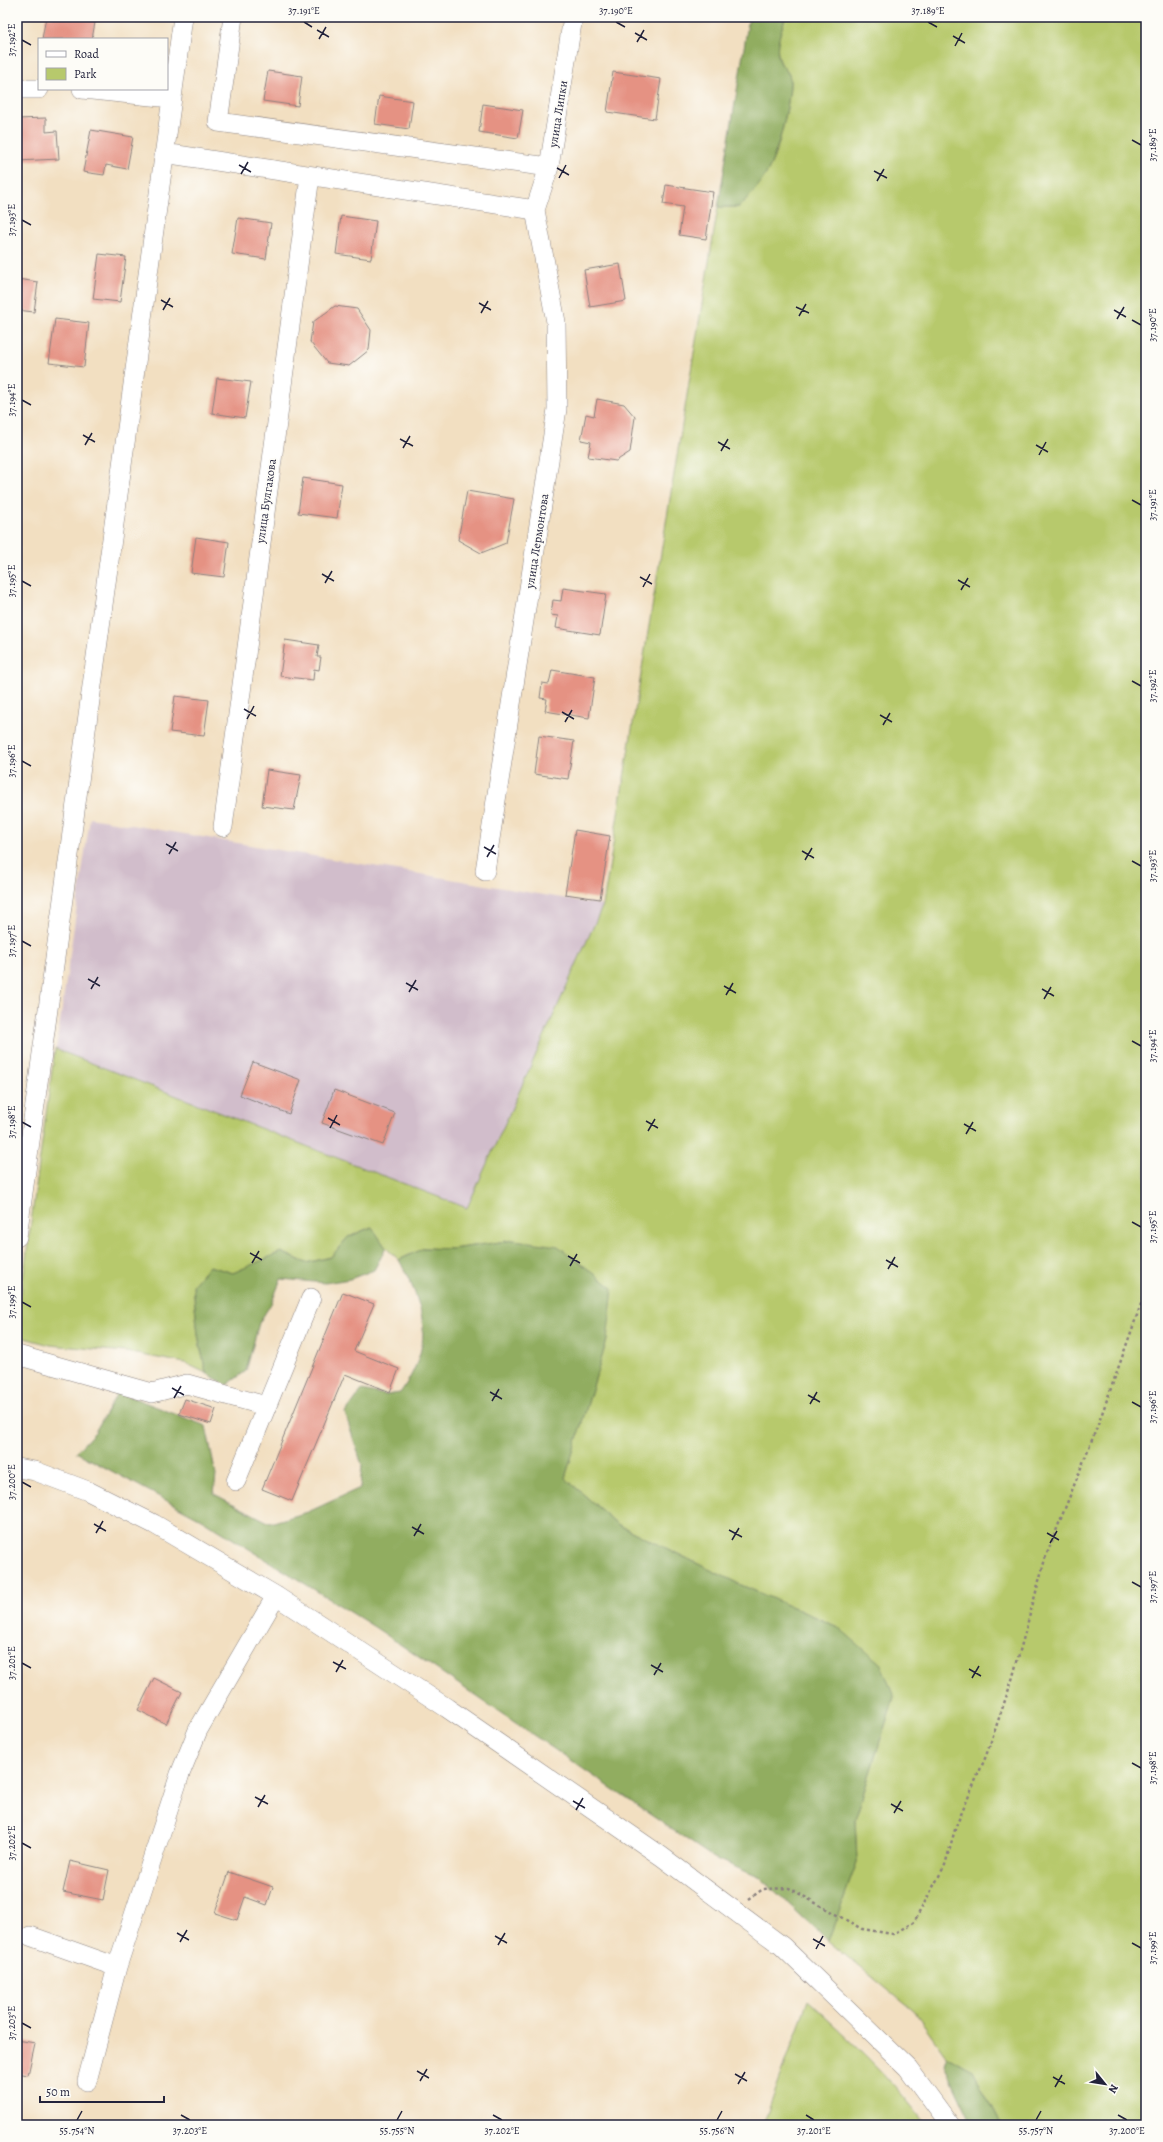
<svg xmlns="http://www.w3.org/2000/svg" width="1163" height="2142" font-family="Alegreya,serif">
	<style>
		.industrial { fill: #d1bdcb }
		.green { fill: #b7c96c; stroke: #6c7654 }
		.forest { fill: #91ad60; stroke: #5a684e }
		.building { fill: #e59283 }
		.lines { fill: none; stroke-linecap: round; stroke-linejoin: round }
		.minor-casing { stroke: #8a807e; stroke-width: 20 }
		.path { stroke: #8a807e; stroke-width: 2.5; stroke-dasharray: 3 3; stroke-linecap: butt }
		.minor { stroke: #fff; stroke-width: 19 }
		.ticks { fill: none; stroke: #22223b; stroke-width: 1.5 }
		.labels { text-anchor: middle; stroke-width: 3.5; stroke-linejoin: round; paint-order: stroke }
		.street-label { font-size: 12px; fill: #22223b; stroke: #fdfcf7 }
		.neatline { fill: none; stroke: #22223b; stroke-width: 1.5 }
		.ticks-label { font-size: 10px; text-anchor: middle; fill: #22223b }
	</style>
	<rect width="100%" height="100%" fill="#fdfcf7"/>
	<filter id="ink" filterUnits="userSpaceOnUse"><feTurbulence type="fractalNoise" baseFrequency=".025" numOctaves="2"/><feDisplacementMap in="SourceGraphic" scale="8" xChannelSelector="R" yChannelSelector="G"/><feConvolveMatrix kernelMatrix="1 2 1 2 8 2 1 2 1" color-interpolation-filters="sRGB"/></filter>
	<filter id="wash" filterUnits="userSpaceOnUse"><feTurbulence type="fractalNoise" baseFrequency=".012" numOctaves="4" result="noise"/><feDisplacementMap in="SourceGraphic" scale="16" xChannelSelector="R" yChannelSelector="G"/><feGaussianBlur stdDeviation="0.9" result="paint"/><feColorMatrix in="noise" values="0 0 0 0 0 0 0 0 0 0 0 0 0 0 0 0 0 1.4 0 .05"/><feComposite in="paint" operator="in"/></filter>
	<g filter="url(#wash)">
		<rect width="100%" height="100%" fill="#f2dfc1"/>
		<path class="industrial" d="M90,818L603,905L467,1208L56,1049Z"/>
		<path class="green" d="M785,17H1146V2125H1002L973,2071L947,2057L915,2012L828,1941L857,1862L855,1820L894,1697L838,1627L741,1585L617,1524L565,1478L607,1340L514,1240L452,1249L424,1248L399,1260L386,1248L371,1227L348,1237L331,1257L306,1263L281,1252L233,1273L209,1266L193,1286L198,1335L206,1373L185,1363L126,1352L50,1345L17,1336V1323L55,1049L467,1208L603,905L718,207H739C749,194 765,177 772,162C780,144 790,102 790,82C791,71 781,68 779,58C774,44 782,31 785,17Z
			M808,2001C850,2040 892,2078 926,2125H763Z"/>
		<path class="forest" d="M749,17H785C782,31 774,45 779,59C781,68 791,71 790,82C790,105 776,161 763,179C757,189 747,198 739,207H718Z
			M372,1227L386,1248L374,1270L350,1279L325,1283L281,1279L272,1302L259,1323L246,1371L227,1385L206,1373L198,1335L193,1285L209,1266L233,1273L281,1252L306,1263L331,1257L348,1237Z
			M514,1240L558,1246L613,1288L607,1340L565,1478L617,1524L741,1585L838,1627L881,1664L894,1697L855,1820L857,1862L828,1941L761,1878L714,1858L376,1628L201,1519L76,1452L95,1432L118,1392L206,1426L216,1475L214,1494L270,1523L308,1512L360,1488L362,1465L345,1413L362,1390L386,1395L400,1393C435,1344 426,1309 399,1260L424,1248L452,1249Z
			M947,2057L973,2071L1002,2125H973L945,2066Z"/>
		<g id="blocks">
			<path class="building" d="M46,17H96L92,39H42Z
				M268,71L302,76L298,106L263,101Z
				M613,72L661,79L655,119L607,112Z
				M379,96L413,101L409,129L375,124Z
				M483,104L523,110L518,138L479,132Z
				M46,118V132L57,131L59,159L17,161V119Z
				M91,130L133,137L127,169L106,165L104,175L83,172Z
				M666,185L713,192L706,239L679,235L683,207L663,204Z
				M341,216L376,221L371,259L336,254Z
				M238,218L271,223L266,259L232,254Z
				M99,254L126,257L120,302L93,299Z
				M620,264L626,301L590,307L584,270Z
				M17,279L38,282L34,312L17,310Z
				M335,306L357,309L371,330L369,350L349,366L327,363L310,342L313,322Z
				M55,319L89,323L84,367L49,363Z
				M217,378L251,382L245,418L212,413Z
				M597,399L624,404L635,417L630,452L616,461L588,457L591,442L581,440L586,414L594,416Z
				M303,478L342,484L337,518L298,513Z
				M467,491L514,499L506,543L481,553L458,540Z
				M196,537L229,542L224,577L191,573Z
				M563,588L606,594L600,635L556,628L558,616L551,615L553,600L561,601Z
				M285,640L319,645L317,657H321L319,670L314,669L313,680L280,676Z
				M552,670L595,677L589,718L545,711L547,699L540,698L542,683L549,684Z
				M175,696L209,700L204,736L170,732Z
				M539,736L574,741L568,779L534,774Z
				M267,770L301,775L294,810L262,806Z
				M575,830L610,836L600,899L565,894Z
				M253,1062L301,1080L289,1114L240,1095Z
				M334,1090L395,1113L383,1145L322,1123Z
				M343,1292L374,1304L354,1351L399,1369L390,1392L345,1374L292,1501L262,1489Z
				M185,1399L216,1409L211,1424L179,1414Z
				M154,1678L182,1692L166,1724L138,1710Z
				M70,1861L109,1870L103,1900L63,1892Z
				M229,1872L273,1887L267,1905L245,1897L237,1920L215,1913Z
				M17,2040L35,2043L28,2075L17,2073Z"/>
		</g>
	</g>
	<g filter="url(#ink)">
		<use href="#blocks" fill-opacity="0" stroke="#8a807e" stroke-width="1"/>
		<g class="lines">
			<g class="minor-casing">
				<path id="minor" d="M233,17L218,122L549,167
					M17,89H39
					M82,89L171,98
					M164,153L535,210
					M223,827L310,176
					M485,871L557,409L556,322L535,210L549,167L573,17
					M17,1237L183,17
					M17,1355L152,1393L187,1384L266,1406
					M17,1468L35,1471L88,1491L154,1524L276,1596L447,1708L661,1856L782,1946L908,2068L950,2125
					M236,1481L311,1298
					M30,1936L117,1967
					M87,2081L117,1967L180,1774L198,1730L276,1596"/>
			</g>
			<path class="path" d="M749,1899L763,1889L789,1888L862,1929L893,1934L914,1922L945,1865L956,1826L986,1756L1012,1680L1045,1559L1099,1422L1146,1290"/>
			<use href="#minor" class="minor"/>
		</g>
	</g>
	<path class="ticks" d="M304,22L312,27M616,22L625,27M928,22L937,27M317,30L329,37M635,33L647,40M953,36L965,43M319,39L326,27M22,40L31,45M637,42L644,30M955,46L962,33M1132,140L1141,145M239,165L251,172M557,168L569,175M874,171L887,178M241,174L248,162M559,178L566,165M877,181L884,169M22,220L31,225M161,300L173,307M479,303L491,310M796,307L809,313M163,310L170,298M1114,310L1126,317M481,313L488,301M799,316L806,304M1117,319L1124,307M1132,320L1141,325M22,400L31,405M83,435L95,442M400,439L413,446M718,442L730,449M85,445L92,433M1036,445L1048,452M403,448L410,436M721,451L728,439M1039,455L1046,442M1132,500L1141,505M322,574L334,581M640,577L652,584M958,580L970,587M22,581L31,586M325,583L332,571M643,587L650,574M961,590L968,578M1132,681L1141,686M244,709L256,716M562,712L574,719M880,715L892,722M247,719L254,706M565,722L572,710M883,725L890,713M22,761L31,766M166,844L178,851M484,847L496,854M802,851L814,858M169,854L176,842M487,857L494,845M805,860L812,848M1132,861L1141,866M22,941L31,946M88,979L100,986M406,983L418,990M724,986L736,993M91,989L98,977M1042,989L1054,996M409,992L416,980M726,995L733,983M1044,999L1051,987M1132,1041L1141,1046M328,1118L340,1125M646,1121L658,1128M22,1122L31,1127M964,1124L976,1131M330,1128L337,1115M648,1131L655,1119M966,1134L973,1122M1132,1222L1141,1227M250,1253L262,1260M568,1256L580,1263M886,1260L898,1267M252,1263L259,1251M570,1266L577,1254M888,1269L895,1257M22,1302L31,1307M172,1388L184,1395M490,1392L502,1399M808,1395L820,1402M174,1398L181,1386M492,1401L499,1389M1132,1402L1141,1407M810,1404L817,1392M22,1482L31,1487M94,1524L106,1531M412,1527L424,1534M729,1530L742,1537M96,1533L103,1521M1047,1533L1059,1540M414,1536L421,1524M732,1540L739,1528M1050,1543L1057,1531M1132,1582L1141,1587M333,1662L346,1669M22,1663L31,1668M651,1665L663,1672M969,1669L981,1676M336,1672L343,1660M654,1675L661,1663M972,1678L979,1666M1132,1763L1141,1768M255,1797L268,1804M573,1801L585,1808M891,1804L903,1811M258,1807L265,1795M576,1810L583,1798M894,1813L901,1801M22,1843L31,1848M177,1933L189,1940M495,1936L507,1943M813,1939L825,1946M180,1942L187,1930M1132,1943L1141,1948M498,1945L505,1933M816,1949L823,1936M22,2023L31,2028M417,2071L429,2078M735,2074L747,2081M1053,2077L1065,2084M420,2081L427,2069M738,2084L745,2072M1055,2087L1062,2075M181,2115L190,2120M493,2115L502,2120M806,2115L814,2120M1118,2115L1127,2120M77,2120L82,2111M397,2120L402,2111M717,2120L722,2111M1036,2120L1041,2111"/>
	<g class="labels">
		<g class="street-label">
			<text transform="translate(558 114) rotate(-81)" y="4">улица Липки</text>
			<text transform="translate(266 501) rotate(-82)" y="4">улица Булгакова</text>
			<text transform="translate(537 541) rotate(-81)" y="4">улица Лермонтова</text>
		</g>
	</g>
	<rect width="1163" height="2142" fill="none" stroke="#fdfcf7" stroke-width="44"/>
	<rect x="38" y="38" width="130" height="52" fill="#fdfcf7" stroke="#a5a5ac"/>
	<rect x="46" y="51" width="20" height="6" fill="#ffffff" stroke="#a5a5ac"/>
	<text x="74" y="58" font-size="12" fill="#22223b">Road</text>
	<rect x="46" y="68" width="20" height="12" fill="#b7c96c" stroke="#a5a5ac"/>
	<text x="74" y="78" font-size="12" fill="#22223b">Park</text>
	<g transform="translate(1105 2084) rotate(120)" stroke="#fdfcf7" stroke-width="3" paint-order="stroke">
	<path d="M0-3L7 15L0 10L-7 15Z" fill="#22223b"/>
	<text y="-6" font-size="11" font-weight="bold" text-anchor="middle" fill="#22223b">N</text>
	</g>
	<path d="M40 2096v6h124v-6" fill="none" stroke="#22223b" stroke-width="2"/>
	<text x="46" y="2096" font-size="12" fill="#22223b" stroke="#fdfcf7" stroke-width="3" paint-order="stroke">50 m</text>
	<rect x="22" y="22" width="1119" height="2098" class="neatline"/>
	<g class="ticks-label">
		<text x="304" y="14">37.191°E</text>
		<text x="616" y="14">37.190°E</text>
		<text x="928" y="14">37.189°E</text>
		<text transform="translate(11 40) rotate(-90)" y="4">37.192°E</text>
		<text transform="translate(1152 145) rotate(-90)" y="4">37.189°E</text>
		<text transform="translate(11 220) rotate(-90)" y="4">37.193°E</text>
		<text transform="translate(1152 325) rotate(-90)" y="4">37.190°E</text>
		<text transform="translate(11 400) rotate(-90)" y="4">37.194°E</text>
		<text transform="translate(1152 505) rotate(-90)" y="4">37.191°E</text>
		<text transform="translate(11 581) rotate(-90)" y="4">37.195°E</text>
		<text transform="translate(1152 686) rotate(-90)" y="4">37.192°E</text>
		<text transform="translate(11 761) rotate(-90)" y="4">37.196°E</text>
		<text transform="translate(1152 866) rotate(-90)" y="4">37.193°E</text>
		<text transform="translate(11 941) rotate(-90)" y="4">37.197°E</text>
		<text transform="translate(1152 1046) rotate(-90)" y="4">37.194°E</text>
		<text transform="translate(11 1122) rotate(-90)" y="4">37.198°E</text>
		<text transform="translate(1152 1227) rotate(-90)" y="4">37.195°E</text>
		<text transform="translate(11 1302) rotate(-90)" y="4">37.199°E</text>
		<text transform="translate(1152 1407) rotate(-90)" y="4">37.196°E</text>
		<text transform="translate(11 1482) rotate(-90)" y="4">37.200°E</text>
		<text transform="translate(1152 1587) rotate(-90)" y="4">37.197°E</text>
		<text transform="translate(11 1663) rotate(-90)" y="4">37.201°E</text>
		<text transform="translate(1152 1768) rotate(-90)" y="4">37.198°E</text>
		<text transform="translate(11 1843) rotate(-90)" y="4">37.202°E</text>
		<text transform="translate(1152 1948) rotate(-90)" y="4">37.199°E</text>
		<text transform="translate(11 2023) rotate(-90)" y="4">37.203°E</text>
		<text x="77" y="2134">55.754°N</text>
		<text x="190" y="2134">37.203°E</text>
		<text x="397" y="2134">55.755°N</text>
		<text x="502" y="2134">37.202°E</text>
		<text x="717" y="2134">55.756°N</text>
		<text x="814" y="2134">37.201°E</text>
		<text x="1036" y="2134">55.757°N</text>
		<text x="1127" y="2134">37.200°E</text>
	</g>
</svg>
